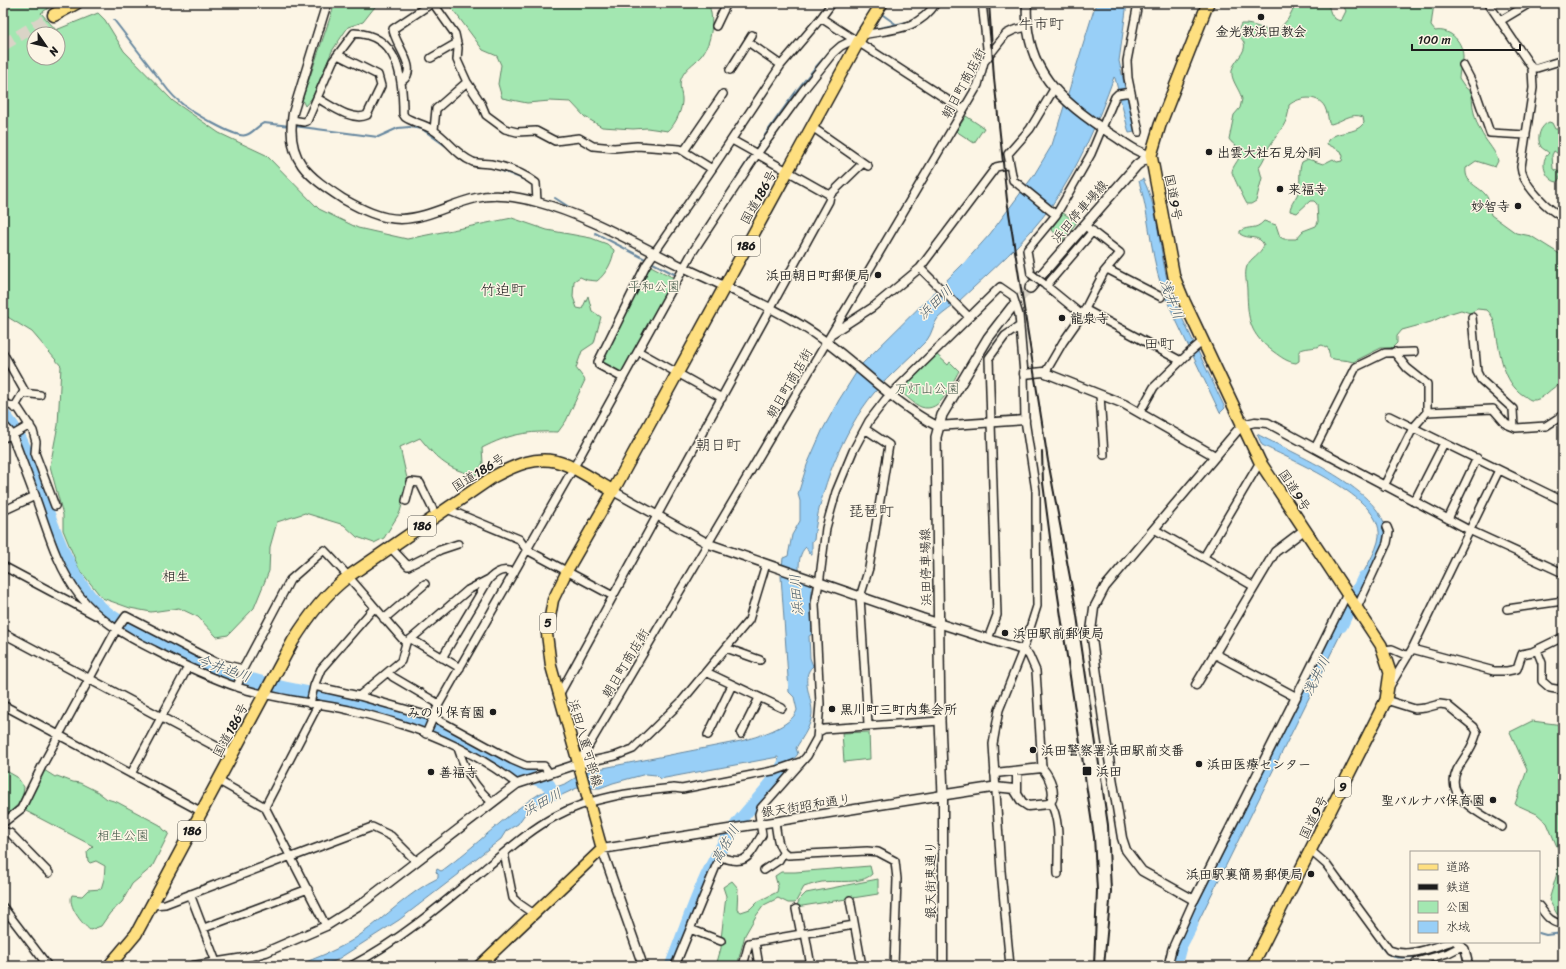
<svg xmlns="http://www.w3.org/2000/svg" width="1566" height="969" font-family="Sriracha,'Klee One',sans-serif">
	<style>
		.green { fill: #a3e7b1; stroke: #608266; fill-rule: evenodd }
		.water { fill: #98cff7; stroke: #66879f }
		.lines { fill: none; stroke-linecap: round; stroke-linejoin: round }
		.stream { stroke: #66879f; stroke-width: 2 }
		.river { stroke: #98cff7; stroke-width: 13 }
		.secondary-tunnel { stroke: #dad4c7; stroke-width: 9; stroke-dasharray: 9 4.5; stroke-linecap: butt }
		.motorway-tunnel { stroke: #dad4c7; stroke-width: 12; stroke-dasharray: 12 6; stroke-linecap: butt }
		.minor-casing { stroke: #1c1c1c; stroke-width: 10 }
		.tertiary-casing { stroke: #1c1c1c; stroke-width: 11 }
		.secondary-casing { stroke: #1c1c1c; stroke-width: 12 }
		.primary-casing { stroke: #1c1c1c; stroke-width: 13 }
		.trunk-casing { stroke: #1c1c1c; stroke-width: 14 }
		.motorway-casing { stroke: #1c1c1c; stroke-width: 15 }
		.minor { stroke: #fcf5e5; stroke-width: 7 }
		.tertiary { stroke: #fcf5e5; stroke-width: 8 }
		.secondary { stroke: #fcf5e5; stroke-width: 9 }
		.primary { stroke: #fedf80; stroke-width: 10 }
		.trunk { stroke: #fedf80; stroke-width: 11 }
		.motorway { stroke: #fedf80; stroke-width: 12 }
		.rail { stroke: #1c1c1c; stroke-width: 2 }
		.minor-bridge-casing { stroke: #1c1c1c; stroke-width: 10; stroke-linecap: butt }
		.minor-bridge { stroke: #fcf5e5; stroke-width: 7 }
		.poi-dot { fill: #1c1c1c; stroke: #fcf5e5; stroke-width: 1.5 }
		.labels { text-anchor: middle; stroke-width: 3; stroke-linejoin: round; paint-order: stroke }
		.shield { fill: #fcf5e5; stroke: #5f5d58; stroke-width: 1 }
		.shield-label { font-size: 12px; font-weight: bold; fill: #1c1c1c }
		.poi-label { font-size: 13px; font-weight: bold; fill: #1c1c1c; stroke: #fcf5e5; text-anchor: start }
		.street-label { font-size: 13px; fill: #1c1c1c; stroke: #fcf5e5 }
		.park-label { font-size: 13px; fill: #445949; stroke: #fcf5e5 }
		.water-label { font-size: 14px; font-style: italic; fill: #475b69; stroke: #fcf5e5 }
		.neighbourhood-label { font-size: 14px; fill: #1c1c1c; stroke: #fcf5e5 }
		.quarter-label { font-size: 15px; fill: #1c1c1c; stroke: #fcf5e5 }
	</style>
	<rect width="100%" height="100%" fill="#fcf5e5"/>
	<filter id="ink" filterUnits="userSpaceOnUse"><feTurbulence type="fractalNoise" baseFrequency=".025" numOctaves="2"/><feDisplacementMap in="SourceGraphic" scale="8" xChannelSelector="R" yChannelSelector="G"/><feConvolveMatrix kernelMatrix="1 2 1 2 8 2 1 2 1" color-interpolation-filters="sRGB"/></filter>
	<g filter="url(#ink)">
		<path class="green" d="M3,3H56L41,13L56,30L98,13L105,20L124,51L173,101L219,133L266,155L319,209L358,228L407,239L512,218L547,230L591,238L607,244L614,250C613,261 606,274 597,281L587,280L580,277L574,281L573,297L577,308L582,309L588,296L592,311L601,317L594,343L582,351L576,368L585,380L566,421L558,432C528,431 509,434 482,448L483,463L476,475C448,470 438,460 420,438L400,447L408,483L400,512L384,538L374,543L357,537L344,525L305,513L277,522L270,547L269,571L254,608L228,635L217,637L198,617L179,608L151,612L130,608L102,598L79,569L63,530V515L50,466L58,425L61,366L32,332L6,316L3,317ZM34,34H58V58H34Z
			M335,3H378L363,22L348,27L332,51L312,98L305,106L302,100Z
			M448,3H708C715,18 712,43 701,56C693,65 685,68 681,79C679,86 681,90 682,98C683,108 676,124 668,131L647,128L633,129L602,127L585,117L571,102L550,101L527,103L502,98L498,84L501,65L497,56L483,50Z
			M1296,3H1328C1330,12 1331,19 1341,21L1346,11L1342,3H1434L1431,26L1435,31C1451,28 1464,43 1463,59C1462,65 1459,71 1459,78L1465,87L1472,93C1472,111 1476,125 1486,140C1491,147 1496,153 1498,161L1495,167L1476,161L1466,168C1464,186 1483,186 1488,199C1490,203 1489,210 1491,215L1516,233L1531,236L1563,256V384C1550,385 1544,402 1531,400C1528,399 1525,396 1523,395C1503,382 1500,353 1496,332C1494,322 1494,317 1487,310L1477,309L1470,313L1461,310L1448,314L1431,322L1402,330L1397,336V343L1392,348H1381L1353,362C1345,359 1338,361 1330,358L1328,348L1322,345C1314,349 1305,347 1299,351V361L1296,363C1287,362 1281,357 1274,352C1249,334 1248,320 1247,291C1247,283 1244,274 1247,266C1251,257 1260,255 1264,245C1259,234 1248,240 1240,234V231C1250,225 1255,231 1264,221L1276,225L1280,237L1284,239H1296L1303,231L1316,226L1318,222L1317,204L1314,201H1310L1297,213L1290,211C1290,204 1297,198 1299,190C1301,180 1298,171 1302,162L1308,159L1323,164L1333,159L1337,162L1342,161L1343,156L1341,151L1327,144L1328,140C1339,129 1354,136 1364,123L1363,117C1351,112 1343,121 1331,124L1329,123C1328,119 1328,114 1326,110C1321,94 1300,96 1289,105C1289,124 1278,132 1269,147C1266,154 1264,160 1259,167L1262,178L1256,201L1251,204H1247C1245,201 1232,174 1232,172C1233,163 1244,158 1238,148C1236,145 1231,143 1229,139L1234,115L1240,108L1242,99C1239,87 1227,77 1234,65C1237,59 1242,55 1244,49C1247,37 1233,39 1241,24C1255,23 1264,31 1277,32L1288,19Z
			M966,116L984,128L974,143L956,131Z
			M1549,122L1552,123L1555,129H1563V157L1554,151L1552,155L1553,169L1561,173V176L1557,182C1545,180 1539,161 1549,153C1547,151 1543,149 1541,147C1536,138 1540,126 1549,122Z
			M1063,213L1077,222L1062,241L1051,229Z
			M649,265L674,278L622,372L619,373L602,364L601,361Z
			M935,353L948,365L950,362L959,371C951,384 941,414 921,407C914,404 906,396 900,391V389Z
			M1532,721L1563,725V916L1557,914L1549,900L1558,870V849L1547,823L1537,814L1515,804L1527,770L1510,732Z
			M869,732L870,759L844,762L842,733Z
			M3,769L17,777L24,787C23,802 15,809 3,817Z
			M44,770L55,777L57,776L73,782L80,783L98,792L107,799L117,802L160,825L164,830L169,833L152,867L132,884L122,902L110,913L101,926L90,930C82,924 67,905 72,895L82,896L88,890L101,889L104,879L105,866L96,861L90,863L88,861L87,852L93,846L24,810Z
			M870,866L872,874C861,885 837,880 822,882C816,883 810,885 804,887L795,903H788L778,898L764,905L756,916L745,935L737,966H716L721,948V939L726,896L723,887L732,881L738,888L737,909L741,912L750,909L757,902L777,892L778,887L775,876L781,872H795Z
			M878,879V894L796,907L800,899L806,893Z"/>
		<path class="water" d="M1096,3H1127L1119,61L1135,132L1129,133L1115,78L1114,77C1098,121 1079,167 1052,205C1026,241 991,271 959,301C953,307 944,312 938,318C933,324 932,334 927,340C910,358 890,374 874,393C843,430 818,493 814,540L812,541V555L809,553L806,547C800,552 799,561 799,569L812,586V634L809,636L810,658L813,666C799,678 813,699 812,714C811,726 802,738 796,748L798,754L791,762L781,767L778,757L660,779L656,775L646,774L613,783L600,788H577L551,800L543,801L525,814L518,824L506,831L501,839L460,871L459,874L399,920L335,961L316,966H296C318,957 341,949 360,935C386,917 409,892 438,878V874L436,872L437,869L441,871L443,870C476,846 504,816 539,794C547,789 558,787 567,783C574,779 580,774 588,771L741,741C756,737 792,727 797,710L794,697L789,692L781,576L783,558L788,556L792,535L800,521V501L798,494L807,465L822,431L839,400L861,365L965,262L990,234L1034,175L1052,145Z
			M1143,179C1162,216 1158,260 1173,298L1167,301C1150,263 1151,220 1139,181Z
			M1174,301L1225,408L1220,413L1168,303Z
			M1257,434C1292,453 1386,490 1387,536L1360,597L1354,589C1361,575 1378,551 1379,536C1383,497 1291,460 1262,445Z
			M1346,605L1351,613L1188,942L1180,937L1235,830Z"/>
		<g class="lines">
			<path class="stream" d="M866,3L870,6
				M883,15L897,25
				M114,20L168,90C172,95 176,99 181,103C190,111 236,139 246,135C253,133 257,126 264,123L290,126
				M875,29L907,22
				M294,126L378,137L398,128L409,127L422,129L450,149
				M755,150C772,125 822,49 848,39
				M473,165L492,167L528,181
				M555,198L569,207
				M707,224L752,154
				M595,233L676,275
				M1373,933C1377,940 1381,949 1388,954C1401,964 1436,951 1452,947
				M1539,933L1546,935L1563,933"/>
			<path class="river" d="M3,414C19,430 26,451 34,473C50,517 68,583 106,612C117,621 131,627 143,634C187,659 235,677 285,688C324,696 364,703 402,715C440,728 475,750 510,768C523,775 537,778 549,785L550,788L556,793
				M1341,626L1364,577
				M671,966C687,925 701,881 724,843C741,812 773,790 787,757
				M1175,966L1180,947L1192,924"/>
			<path class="secondary-tunnel" d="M1012,307L1030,288"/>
			<path class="motorway-tunnel" d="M3,45L54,15"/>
			<g class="minor-casing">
				<path id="minor" d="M433,3L455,34L458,48L457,60L467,82L481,103L486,115L505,129L517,132L536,131L555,141L579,138L593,146L614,148L637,146L680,149L712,169L781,65L821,18
					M832,3L821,18L963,110
					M982,3L988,57
					M1138,3L1127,61L1128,78L1139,132
					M1488,3L1532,68L1533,88L1521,167C1522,184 1549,211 1563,217
					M1500,21L1530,3
					M716,26L727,3
					M862,35C892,29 918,31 936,3
					M748,42L781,65
					M431,58L457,43
					M1463,65L1473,84L1490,133L1526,135
					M1532,68H1537L1563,60
					M730,70L752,35
					M402,81C420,69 394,44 393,29L432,3
					M1054,89L1030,129L1008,154L1013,180L1056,215L1091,154L1115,97L1118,94L1131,92
					M317,98C330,105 352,122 367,115L381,86L378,75L338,55
					M292,120L304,122L307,121L333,61L354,33C399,35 403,78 403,114L405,117C414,123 424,124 433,130C448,139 456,155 473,162C479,164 485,163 491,164C507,167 523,173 536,183L537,202
					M812,127L868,166
					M434,130L436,109L467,82
					M684,151L723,94
					M830,195L863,163
					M920,268L968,316
					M1107,269L1161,297
					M1031,274L1027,250L1056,215
					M1044,284L1082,315L1104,272L1120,253L1084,225
					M1046,286L1093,231
					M1086,310L1181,361
					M1472,317L1477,372L1481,380L1513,409L1514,427
					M833,333L873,307L920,268L996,167L1010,164
					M638,351L722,398
					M1394,352L1407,368L1427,384V412
					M3,353L24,390L23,393L40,395
					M1045,373L1063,342L1082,315
					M623,378L599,365L598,362L646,265L712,169
					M1100,395L1104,455
					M3,403L18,408L33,431L36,442L35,453L55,506
					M14,408L23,393
					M1140,412L1154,387L1190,352L1203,341
					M1389,416L1563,501
					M865,429L889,445L869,568L860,597L868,724
					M3,438L13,435L30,425
					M1315,448L1356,367L1385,353L1414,352
					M1329,456L1469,530L1563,573
					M1384,486L1413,428L1427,412L1493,409L1506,424L1516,428L1546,426L1563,415
					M406,501L411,482L420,483L436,516
					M1414,502L1444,443
					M447,509L519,539L527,550L613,596
					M3,511L35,496C47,529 57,567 79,595C100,621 125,636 154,650C181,664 208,677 237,687C273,699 312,702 349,710C365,714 381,718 396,723C438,735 482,757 517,784
					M1448,519L1477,458
					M1154,529L1253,586
					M391,548L408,566L440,550L458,544
					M1204,557L1260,462
					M3,566L95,615
					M1357,608L1387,543L1389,532L1387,527
					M1507,609L1563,601
					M384,619L425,584
					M411,639L468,590L489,579
					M988,639L997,615L989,358L1005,336L1020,326
					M408,641L411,639L460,668
					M726,648L760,660
					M1412,649L1494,671H1507L1517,669L1522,654L1532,652L1563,637
					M1023,650L1029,655L1036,671L1042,768
					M1383,650L1392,649L1408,656
					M1537,650L1542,663V681L1550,688L1561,690L1563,684
					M442,658L489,579C496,572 504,567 514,573
					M388,672L393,677L439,704
					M706,672L782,708
					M314,686L359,696L433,717L512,760L526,766H544L549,773
					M1390,686L1412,649L1499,470
					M237,687L243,669L290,580L324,550C353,580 378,612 406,643L401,661L359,696
					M559,695L829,201L830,195L732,140
					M1296,697L1348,592
					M1386,700L1415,709L1425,708L1440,704L1447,705L1474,727L1477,732L1475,738C1471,750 1463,759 1457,770C1443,799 1484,815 1502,827
					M310,704L314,686L321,669L374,608
					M3,705L202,812
					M818,732L824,729L940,721
					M426,734L439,704L574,467L692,253L757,154L802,92L833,53L841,46L853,40
					M741,734L759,698
					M708,735L732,685
					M458,748C465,770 474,787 492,802
					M578,764L978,85L984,62L1006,34L1014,30L1027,27
					M578,764L615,756L633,749L681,702L749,620L766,564
					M131,774L188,667
					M219,781L265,807L326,926
					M1050,802C1062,822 1057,852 1058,874
					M265,807L318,705
					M775,822C777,833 777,850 788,855L867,851L878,852L895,861L897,879L894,966
					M3,823L21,809L42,766L116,630L126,616L215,662L243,669
					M3,831L10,833L49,873
					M1311,851L1326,864L1389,950C1409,958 1430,948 1450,942
					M504,853L513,898L518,903L534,914
					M292,857L372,827L391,836L416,861
					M764,870L779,860L783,853
					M190,894L216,962
					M850,900L862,966
					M153,905L165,904L291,856
					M1539,906C1546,915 1550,923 1563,924
					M3,907L48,966
					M796,909L801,934
					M204,928L308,889
					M690,929L721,941
					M805,933L811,966
					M1456,942L1465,949L1469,966
					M1416,962L1448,953L1462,946
					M351,966C401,940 445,902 488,866C509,849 530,830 554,817C590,797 634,792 674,788L682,789L777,770L800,762
					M675,966L716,866L721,857C748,867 749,855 762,835L759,814L761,808L807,756L817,738L820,704L815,604L820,577L826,528L836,492L853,451L869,421L886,399L1000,287L1013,296L1019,315L1024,374L1025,420L1036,491V515L1037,606L1023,650L999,710L993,744L1001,871L1010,966
					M743,966L749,943L755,942
					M759,966L755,942L854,925
					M1168,966L1172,949L1194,900"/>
			</g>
			<g class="tertiary-casing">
				<path id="tertiary" d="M327,3L293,113C285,160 308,176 343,199C361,209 380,219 401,219C428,218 450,204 476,198C496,193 517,197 537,202C590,216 637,245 685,268C733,291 783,310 826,342C863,369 896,405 937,426L1025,420
					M1027,3C1023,69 1060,101 1111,134C1123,141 1136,153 1151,155
					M1024,374L1043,372L1124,404L1215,456
					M3,425L12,435L35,496
					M613,491L709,544L922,618L1023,650
					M3,633L232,755
					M1215,654L1296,697L1194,900L1142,871L1126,850L1122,838L1105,734L1091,631L1094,608L1105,587L1242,425L1255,422L1268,423L1329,456
					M1196,685L1275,552L1304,530
					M1017,771V792
					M995,773L1042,768C1049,776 1058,794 1049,804L1028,806L1022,802L1014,789L995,787
					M193,966L244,958L266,952L326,926L361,904L517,784L578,764
					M643,966L602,849L943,795V966"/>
			</g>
			<g class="secondary-casing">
				<path id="secondary" d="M1030,288L1137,165L1151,155
					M995,787L943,795L940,721L936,437L942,415L988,338L1012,307"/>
			</g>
			<g class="primary-casing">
				<path id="primary" d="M479,966L602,849L551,666L547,634L553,600L567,571L613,491"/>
			</g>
			<g class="trunk-casing">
				<path id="trunk" d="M1208,3L1160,125L1151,155L1174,277L1184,301L1260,462L1381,645L1390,672L1386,700L1252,966
					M109,966L136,934L293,641C309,616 325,594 349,576L493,477C549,446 562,461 613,491L862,35L882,3"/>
			</g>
			<g class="motorway-casing">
				<path id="motorway" d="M54,15L76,3"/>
			</g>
			<use href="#minor" class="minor"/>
			<use href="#tertiary" class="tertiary"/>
			<use href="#secondary" class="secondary"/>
			<use href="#primary" class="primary"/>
			<use href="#trunk" class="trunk"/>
			<use href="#motorway" class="motorway"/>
			<path class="rail" d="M989,3L994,78L1007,200L1048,461L1076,609L1108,825L1111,891L1104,966
				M1042,452L1043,483L1055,576L1094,837L1097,890L1094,966"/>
			<g class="minor-bridge-casing">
				<path id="minor-bridge" d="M1031,274L1044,284"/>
			</g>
			<use href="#minor-bridge" class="minor-bridge"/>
		</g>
	</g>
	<g class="poi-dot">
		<circle cx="1261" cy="17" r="4"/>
		<circle cx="1209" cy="152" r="4"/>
		<circle cx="1280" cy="189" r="4"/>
		<circle cx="1518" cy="206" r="4"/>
		<circle cx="878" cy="275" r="4"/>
		<circle cx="1062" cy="318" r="4"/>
		<circle cx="1005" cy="633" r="4"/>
		<circle cx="832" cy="709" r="4"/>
		<circle cx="493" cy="712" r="4"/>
		<circle cx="1033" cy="750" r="4"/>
		<circle cx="1199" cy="764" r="4"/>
		<rect x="1082" y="766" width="10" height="10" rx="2"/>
		<circle cx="431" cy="772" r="4"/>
		<circle cx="1493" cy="800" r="4"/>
		<circle cx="1311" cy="874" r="4"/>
	</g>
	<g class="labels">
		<g class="shield">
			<rect x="732" y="236" width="28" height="20" rx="3"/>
			<rect x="408" y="516" width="28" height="20" rx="3"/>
			<rect x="540" y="613" width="16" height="20" rx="3"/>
			<rect x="1335" y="777" width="16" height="20" rx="3"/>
			<rect x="178" y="821" width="28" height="20" rx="3"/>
		</g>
		<g class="shield-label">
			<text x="746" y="250">186</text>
			<text x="422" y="530">186</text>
			<text x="548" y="627">5</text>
			<text x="1343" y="791">9</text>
			<text x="192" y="835">186</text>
		</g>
		<g class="poi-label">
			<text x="1261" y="36" text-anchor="middle">金光教浜田教会</text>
			<text x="1217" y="157">出雲大社石見分祠</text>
			<text x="1288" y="194">来福寺</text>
			<text x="1510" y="211" text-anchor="end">妙智寺</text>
			<text x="870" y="280" text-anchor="end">浜田朝日町郵便局</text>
			<text x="1070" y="323">龍泉寺</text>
			<text x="1013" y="638">浜田駅前郵便局</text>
			<text x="840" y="714">黒川町三町内集会所</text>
			<text x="485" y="717" text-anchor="end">みのり保育園</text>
			<text x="1041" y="755">浜田警察署浜田駅前交番</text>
			<text x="1207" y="769">浜田医療センター</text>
			<text x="1096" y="776">浜田</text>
			<text x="439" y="777">善福寺</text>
			<text x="1485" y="805" text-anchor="end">聖バルナバ保育園</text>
			<text x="1303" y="879" text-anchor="end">浜田駅裏簡易郵便局</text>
		</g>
		<g class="street-label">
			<text transform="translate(963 83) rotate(-62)" y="5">朝日町商店街</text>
			<text transform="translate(758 197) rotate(-61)" y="5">国道186号</text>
			<text transform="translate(1174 197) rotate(79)" y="5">国道9号</text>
			<text transform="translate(1079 211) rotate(-49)" y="5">浜田停車場線</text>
			<text transform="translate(789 383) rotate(-60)" y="5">朝日町商店街</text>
			<text transform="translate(478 472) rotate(-32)" y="5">国道186号</text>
			<text transform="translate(1295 490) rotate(57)" y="5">国道9号</text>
			<text transform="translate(925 567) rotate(-91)" y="5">浜田停車場線</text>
			<text transform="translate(625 663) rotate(-59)" y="5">朝日町商店街</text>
			<text transform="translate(230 730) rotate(-62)" y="5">国道186号</text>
			<text transform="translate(586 743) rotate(74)" y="5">浜田八重可部線</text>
			<text transform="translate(806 805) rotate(-9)" y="5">銀天街昭和通り</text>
			<text transform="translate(1313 817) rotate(-63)" y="5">国道9号</text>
			<text transform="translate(930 880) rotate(-90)" y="5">銀天街東通り</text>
		</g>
		<g class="park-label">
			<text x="654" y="291">平和公園</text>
			<text x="927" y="393">万灯山公園</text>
			<text x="123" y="840">相生公園</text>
		</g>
		<g class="water-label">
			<text transform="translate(1172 299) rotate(69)" y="5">浅井川</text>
			<text transform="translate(935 302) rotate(-43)" y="5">浜田川</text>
			<text transform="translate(796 595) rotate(-94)" y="5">浜田川</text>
			<text transform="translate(224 668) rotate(19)" y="5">今井迫川</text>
			<text transform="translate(1316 676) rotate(-63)" y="5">浅井川</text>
			<text transform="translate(542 802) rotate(-28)" y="5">浜田川</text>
			<text transform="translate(725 844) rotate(-60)" y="5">高佐川</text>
		</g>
		<g class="neighbourhood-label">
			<text x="176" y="581">相生</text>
		</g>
		<g class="quarter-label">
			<text x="1041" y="29">牛市町</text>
			<text x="503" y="295">竹迫町</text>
			<text x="1159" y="349">田町</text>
			<text x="718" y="450">朝日町</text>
			<text x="871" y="516">琵琶町</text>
		</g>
	</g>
	<rect width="1566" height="969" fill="none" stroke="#fcf5e5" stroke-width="16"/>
	<rect x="8" y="8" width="1550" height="953" fill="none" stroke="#1c1c1c" stroke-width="1.5" filter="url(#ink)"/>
	<rect x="1410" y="851" width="130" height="92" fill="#fcf5e5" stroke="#a29e95"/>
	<rect x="1418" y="864" width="20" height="6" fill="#fedf80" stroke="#a29e95"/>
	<text x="1446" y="871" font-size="12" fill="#1c1c1c">道路</text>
	<rect x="1418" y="884" width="20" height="6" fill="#1c1c1c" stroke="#a29e95"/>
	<text x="1446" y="891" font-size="12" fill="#1c1c1c">鉄道</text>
	<rect x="1418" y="901" width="20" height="12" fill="#a3e7b1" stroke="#a29e95"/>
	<text x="1446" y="911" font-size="12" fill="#1c1c1c">公園</text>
	<rect x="1418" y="921" width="20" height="12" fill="#98cff7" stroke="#a29e95"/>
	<text x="1446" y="931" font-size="12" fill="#1c1c1c">水域</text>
	<g transform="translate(46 46) rotate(124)"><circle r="19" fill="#fcf5e5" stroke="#a29e95"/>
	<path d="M0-3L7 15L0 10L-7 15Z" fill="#1c1c1c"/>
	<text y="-6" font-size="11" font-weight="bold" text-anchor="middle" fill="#1c1c1c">N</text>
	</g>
	<path d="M1412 44v6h108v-6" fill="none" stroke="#1c1c1c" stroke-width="2"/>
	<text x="1418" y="44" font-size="12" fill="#1c1c1c" stroke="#fcf5e5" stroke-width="3" paint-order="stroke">100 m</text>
</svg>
